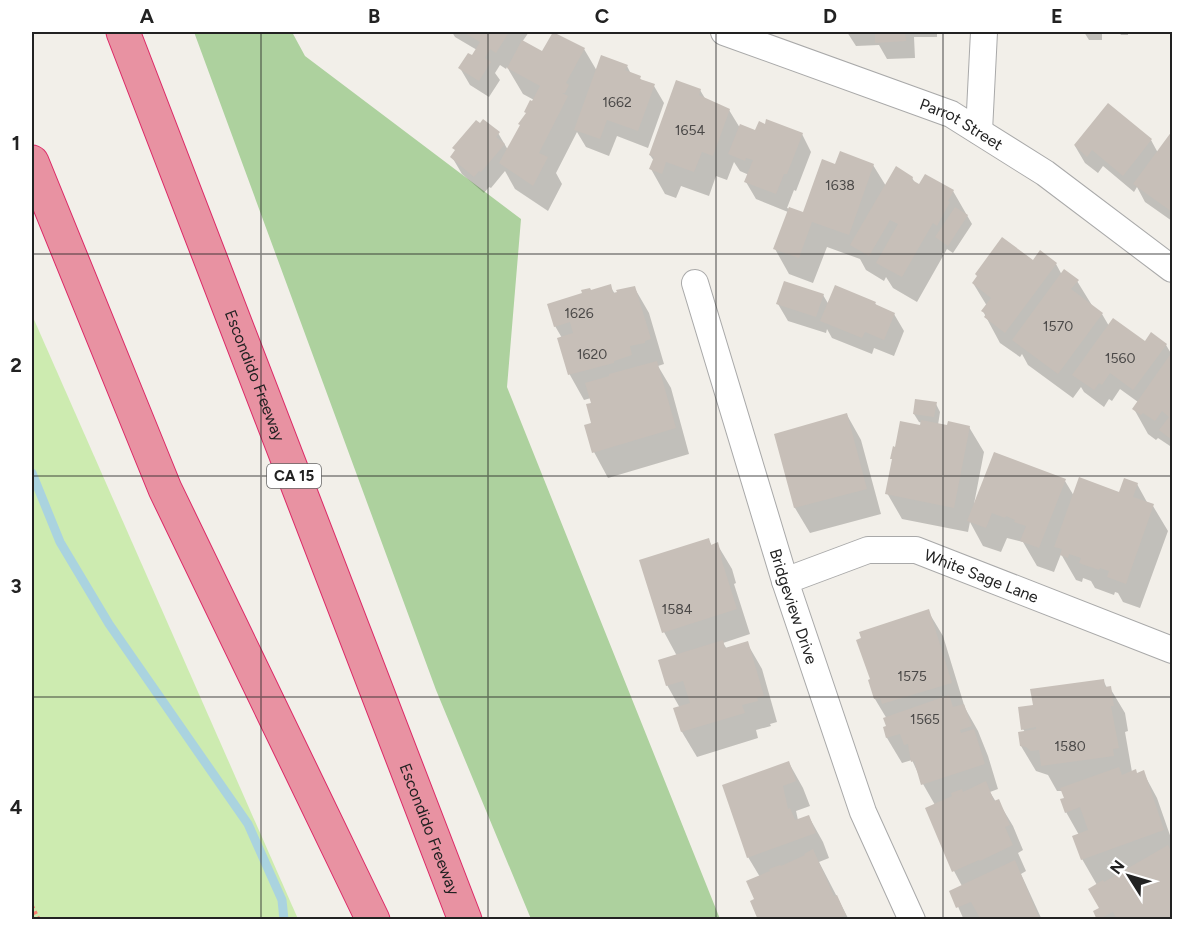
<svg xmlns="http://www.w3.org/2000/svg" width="1204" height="951" font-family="Figtree,sans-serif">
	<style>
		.grass { fill: #cdebb0 }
		.forest { fill: #add19e }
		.shadow { fill: #0003 }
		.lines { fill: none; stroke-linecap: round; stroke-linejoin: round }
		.stream { stroke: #aad3df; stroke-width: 9 }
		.building { fill: #c7bfb8 }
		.minor-casing { stroke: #a9a9a9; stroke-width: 28 }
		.motorway-casing { stroke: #dc2a67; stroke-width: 35 }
		.path { stroke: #fa8072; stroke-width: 4; stroke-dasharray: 3 3; stroke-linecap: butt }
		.minor { stroke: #fff; stroke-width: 26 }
		.motorway { stroke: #e892a2; stroke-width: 33 }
		.grid { fill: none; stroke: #222; stroke-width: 1.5; stroke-opacity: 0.55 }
		.labels { text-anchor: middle; stroke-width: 4.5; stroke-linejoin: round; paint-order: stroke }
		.number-label { font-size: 14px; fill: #4b4948 }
		.shield { fill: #fff; stroke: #646464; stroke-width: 1.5 }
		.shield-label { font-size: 15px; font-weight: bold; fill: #222 }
		.street-label { font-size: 16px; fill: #222; stroke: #fff }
		.neatline { fill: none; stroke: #222; stroke-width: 2 }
		.grid-label { font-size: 20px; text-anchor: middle; font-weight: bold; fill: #222 }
	</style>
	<rect width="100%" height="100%" fill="#f2efe9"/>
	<path class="grass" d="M32,315L298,919H32Z"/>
	<path class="forest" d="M194,32H292L305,56L521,219L507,387L720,919H531L436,690Z"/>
	<path class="shadow" d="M452,32H529L522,42L543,53L584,49L597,71L627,66L631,74L639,77L642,81L654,86L664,103L648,148L617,136L609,156L586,147L577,132L556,173L562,184L548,211L515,189L505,171L491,188L489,187L484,193L462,174L452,157L498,133L508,150L534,100L523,94L507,67L506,69L500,65L495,73L500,80L489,97L470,85L460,68L472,58L477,50L455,37Z
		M847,32H937V37H914L915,58L887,59L879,45L856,46Z
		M1084,32H1102V40H1089Z
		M1111,32H1128V35H1121L1119,32Z
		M700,90L706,100L729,110L740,128L756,132L802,134L811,152L796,191L794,190L787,208L804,213L836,166L873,165L886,186L912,178L916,184L953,191L972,224L953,253L947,249L917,302L893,288L886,277L884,281L866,270L860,259L827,247L813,283L789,274L775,249L788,212L756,199L746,182L749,175L740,171L734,162L727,180L716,176L709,196L681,186L676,198L665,194L651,169L654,161L650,155Z
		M1108,105L1151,140L1158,153L1172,133V221L1145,202L1137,187L1134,192L1103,166L1098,173L1085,163L1075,146Z
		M1033,262L1056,264L1062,275L1077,281L1093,307L1102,314L1109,326L1145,343L1166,345L1172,355V451L1170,446L1158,438L1156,440L1148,434L1134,409L1138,402L1120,389L1112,401L1109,399L1104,407L1084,392L1081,387L1073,398L1028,365L1022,354L1020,357L1000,343L986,317L983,311L987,306L973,283Z
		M610,286L615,294L634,287L649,313L664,364L658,366L671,388L689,454L608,478L594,452L591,398L584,400L570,375L559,339L562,338L555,326L591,291Z
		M823,295L829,305L875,303L877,307L894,314L904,331L894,356L874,348L872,354L832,338L827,329L826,333L788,321L778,304Z
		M936,404L940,412L938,425L969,427L984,452L974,504L1065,481L1074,496L1120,494L1137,484L1148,504L1153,506L1168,531L1140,608L1123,602L1118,593L1115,592L1114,595L1095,588L1091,581L1083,578L1082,582L1076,580L1061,554L1054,572L1037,566L1023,542L1007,538L1001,552L983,546L970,522L968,532L902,519L887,493L893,462L892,459L921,427L922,423L919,422L914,414Z
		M847,415L861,440L881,514L810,533L795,508L776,435Z
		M708,539L712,546L717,544L732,569L736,583L734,584L750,634L723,643L727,649L747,643L762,669L777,722L770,724L771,726L756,730L758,738L697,757L682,732L680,708L667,685L677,656L664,632L641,561Z
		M928,611L943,636L965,708L978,731L988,756L998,789L990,792L996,802L998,801L1013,826L1023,850L1018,853L1026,871L1021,874L1042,920H964L951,891L962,886L954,871L935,805L923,784L912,760L902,763L887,738V719L875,699L870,681Z
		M1103,680L1107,688H1110L1125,713L1128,731L1125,732L1132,772L1138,774L1143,772L1157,798L1172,841V920H1099L1095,911L1101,908L1097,885L1082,859L1079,835L1066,812V799L1063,791H1057L1048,775L1036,771L1021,746L1025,732L1023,729L1034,706Z
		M789,763L803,788L810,806L796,811L798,820L809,817L823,842L829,858L819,862L849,920H759L756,900L760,877L748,857Z"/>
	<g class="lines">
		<path class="stream" d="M32,473L60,542L109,624L248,824L282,900L284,920"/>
	</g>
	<path class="building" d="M463,32H509L496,53L490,49L485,58L491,62L479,81L458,68L468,53L472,55L480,42Z
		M553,32L585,48L566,83L569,85L565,93H562L568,96L539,153L548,157L533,186L499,163L520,125L518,124L526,113L524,112L530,100L532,101L540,86L507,68L522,40L542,51Z
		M875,32H905L906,41L875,43Z
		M601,55L628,65L625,70L641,76L640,79L655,84L638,131L607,120L600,139L574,130Z
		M676,80L701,89L699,95L730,109L713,156L702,152L694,172L666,162L662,174L649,169L654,157L649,155Z
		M1108,103L1152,139L1123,176L1092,150L1087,157L1074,145Z
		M483,119L500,132L496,137L505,144L481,172L479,171L474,177L450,157L455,150L452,148L476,120L480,123Z
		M766,119L803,133L787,174H784L776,194L744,182L753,160L746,158L745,161L728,154L740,124L755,130L759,121L765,124Z
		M1172,131V212L1133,184Z
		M840,151L874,164L849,235L812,222L799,258L773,249L789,207L803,212L822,159L835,164Z
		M896,166L913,177L912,180L919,184L925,174L954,190L948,201L950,202L937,226L933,223L902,277L876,263L898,224L890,220L869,256L850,245Z
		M955,207L968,215L948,246L935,237Z
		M1002,237L1033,260L1040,250L1057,263L1005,333L984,317L986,314L981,311L991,298L972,283L977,276L975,274Z
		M1064,269L1079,280L1071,289L1103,313L1058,374L1012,340Z
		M784,281L824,294L816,317L776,304Z
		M611,284L613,293L617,292L616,290L635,286L651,339L645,341V343L630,346L632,355L614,361V363L568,375L557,338L573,333L570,322L554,327L547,304L582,293L581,290L590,288L591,290Z
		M835,285L876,302L875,304L895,313L884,340L865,332L862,338L820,321Z
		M1113,318L1145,341L1151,332L1167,344L1133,390L1110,373L1102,385L1099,383L1094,390L1072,375Z
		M1172,352V440L1159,430L1169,417L1162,411L1155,421L1143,413L1141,415L1132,409Z
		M657,361L676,428L592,453L584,425L591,423L586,404L591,403L585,383L609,376V374Z
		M915,399L937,402L934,417L913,414Z
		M847,413L867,489L794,508L774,434Z
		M921,420L947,425L948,421L970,426L954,508L885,494L892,459H890L893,446L895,447L900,421L920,425Z
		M994,452L1066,479L1039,548L1020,541L1026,526L1014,522L1015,520L1006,516L1005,518L992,513L986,528L967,521Z
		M1079,477L1119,492L1124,478L1138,483L1133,497L1154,504L1126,584L1107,577L1109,571L1100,568L1099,570L1079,563L1081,558L1069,554L1068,558L1060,555L1062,549L1054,547Z
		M709,538L711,545L718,542L722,558H721L737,609L662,633L639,560Z
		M929,609L952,683L882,704L880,698L874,699L868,680L870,679L856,640L861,638L859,632Z
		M723,640L725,648L748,641L764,696L757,698L758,701L742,705L745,713L681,732L673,708L690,703L683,681L666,686L658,660Z
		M1104,679L1105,687L1111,686L1114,706H1111L1119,748L1113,749L1114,756L1041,766L1039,750L1031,751L1026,747L1020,746L1018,732L1036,729V727L1021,730L1018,707L1033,705L1030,689Z
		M949,695L953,707L964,704L972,726L960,730L961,733L974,729L985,764L921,785L914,761L911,762L908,744L904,745L900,734L886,738L883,727L886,726L883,718Z
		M789,761L796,781L783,786L788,809L790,808L795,820L809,815L816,833L747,858L722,785Z
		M1119,767L1122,775L1136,769L1137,773L1144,770L1164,830L1081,860L1072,836L1088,830L1080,807L1065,813L1060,799L1064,798L1060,788Z
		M986,781L994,801L999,799L1010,825L1005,827L1013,845L980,861L979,860L952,872L925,808L952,796L951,793L962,789L963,792Z
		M1168,845L1172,853V920H1117L1113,912L1097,920L1093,911L1099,908L1088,889L1103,880L1104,882Z
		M813,849L834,896L837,895L846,915L835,920H758L750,901L754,899L746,881L770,871L769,869L780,865L781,866L805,855L804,854Z
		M1015,860L1040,920H981L971,902L956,908L949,891Z"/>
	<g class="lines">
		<g class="minor-casing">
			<g id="minor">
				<path id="s1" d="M724,32L951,114L1045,173L1172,269"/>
				<path d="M979,131L984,32"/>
				<path id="s2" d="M695,283L785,581L863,812L912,920"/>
				<path id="s3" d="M785,581L868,550H916L1172,650"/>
			</g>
		</g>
		<g class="motorway-casing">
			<g id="motorway">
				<path id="s4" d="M123,32L465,920"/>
				<path d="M32,162L165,489L373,920"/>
			</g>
		</g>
		<path class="path" d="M32,906L39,920"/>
		<use href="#minor" class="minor"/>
		<use href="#motorway" class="motorway"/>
	</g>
	<path class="grid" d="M261,32V920M488,32V920M716,32V920M943,32V920M32,254H1172M32,476H1172M32,697H1172"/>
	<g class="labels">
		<g class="number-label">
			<text x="617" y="107">1662</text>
			<text x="690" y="135">1654</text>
			<text x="840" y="190">1638</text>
			<text x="579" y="318">1626</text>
			<text x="1058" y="331">1570</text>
			<text x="592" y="359">1620</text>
			<text x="1120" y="363">1560</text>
			<text x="677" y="614">1584</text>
			<text x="912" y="681">1575</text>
			<text x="925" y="724">1565</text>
			<text x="1070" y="751">1580</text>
		</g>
		<rect class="shield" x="267" y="464" width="54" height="24" rx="4.5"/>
		<g class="shield-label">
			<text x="294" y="481">CA 15</text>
		</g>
		<g class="street-label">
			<text dy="6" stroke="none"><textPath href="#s1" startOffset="255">Parrot Street</textPath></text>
			<text dy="6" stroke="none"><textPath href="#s4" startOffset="368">Escondido Freeway</textPath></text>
			<text dy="6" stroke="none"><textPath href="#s3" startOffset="207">White Sage Lane</textPath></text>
			<text dy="6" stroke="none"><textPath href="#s2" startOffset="338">Bridgeview Drive</textPath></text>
			<text dy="6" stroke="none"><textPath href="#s4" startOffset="854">Escondido Freeway</textPath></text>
		</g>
	</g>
	<rect width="1204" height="951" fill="none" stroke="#ffffff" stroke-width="66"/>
	<g transform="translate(1129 876) rotate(307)" stroke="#ffffff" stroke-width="4.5" paint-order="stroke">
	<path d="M0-4.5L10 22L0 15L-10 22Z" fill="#222222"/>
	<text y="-9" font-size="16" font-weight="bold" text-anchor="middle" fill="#222222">N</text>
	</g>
	<rect x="33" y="33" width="1138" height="885" class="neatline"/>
	<g class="grid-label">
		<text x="147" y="23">A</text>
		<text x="374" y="23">B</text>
		<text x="602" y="23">C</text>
		<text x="830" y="23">D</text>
		<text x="1057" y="23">E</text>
		<text x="16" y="150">1</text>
		<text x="16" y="372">2</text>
		<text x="16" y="593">3</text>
		<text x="16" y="814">4</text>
	</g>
</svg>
